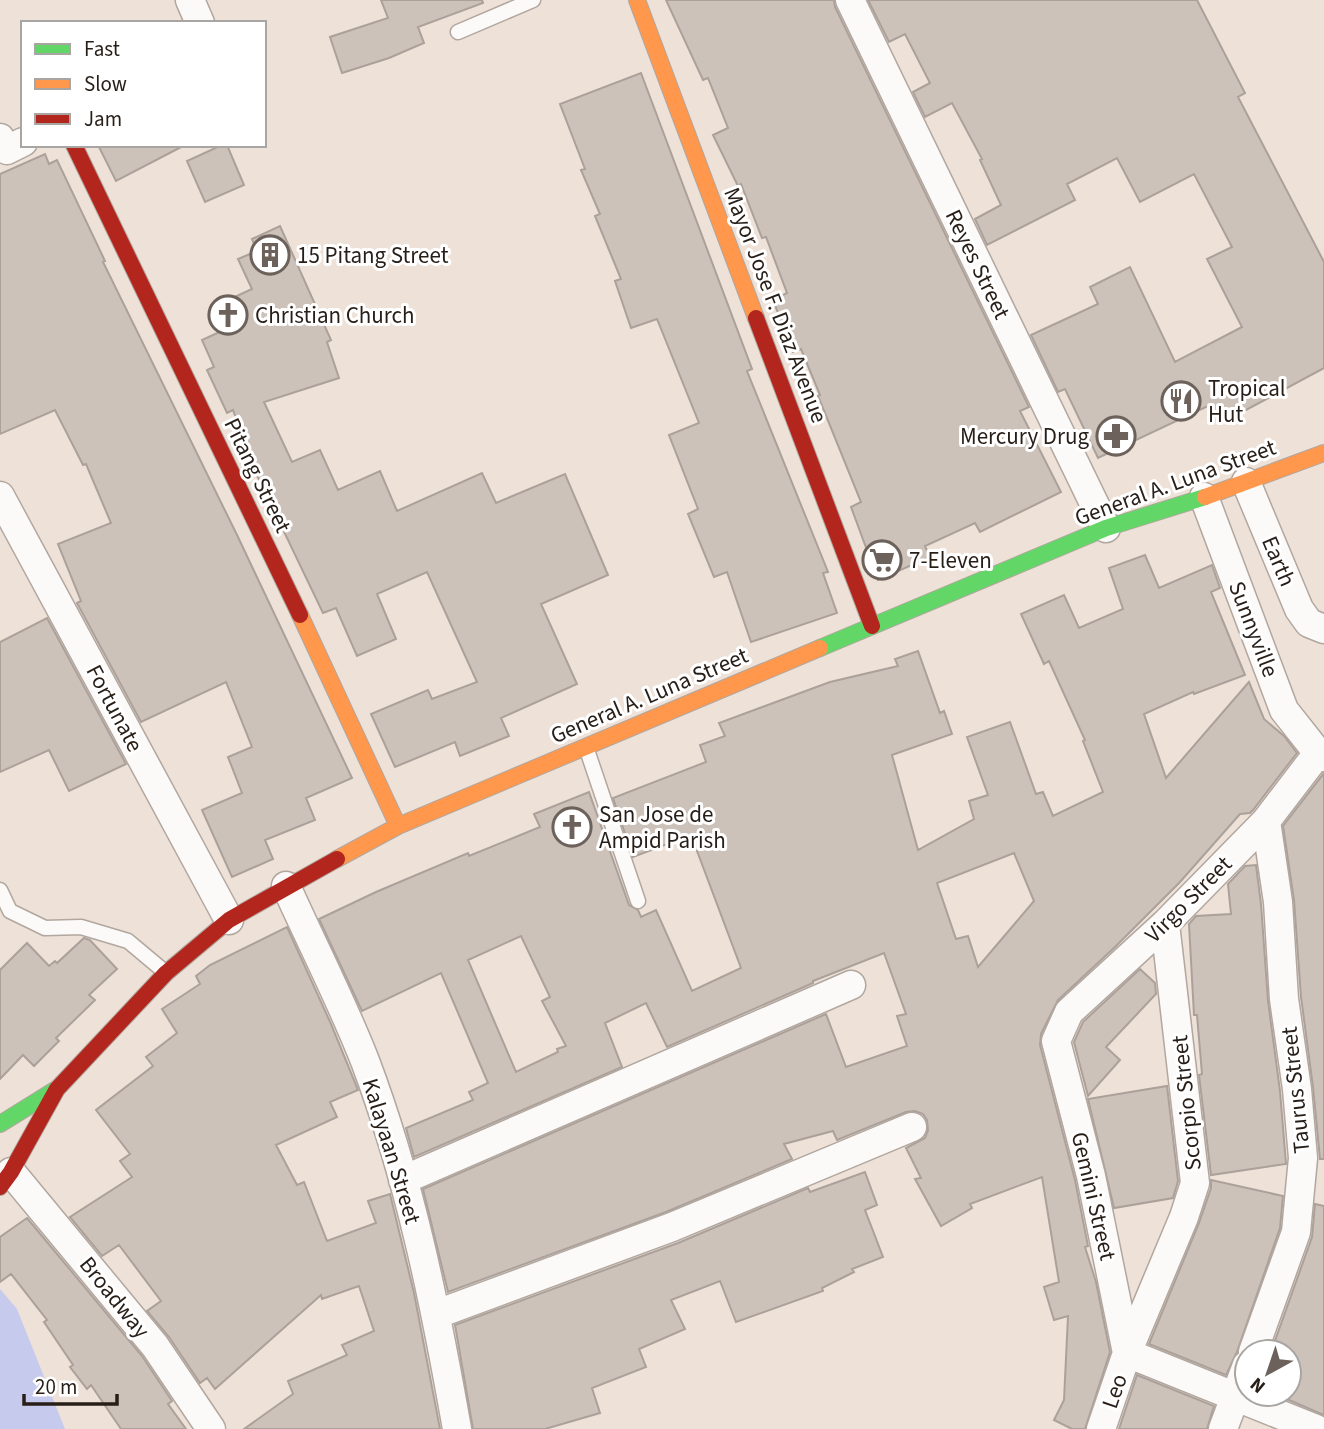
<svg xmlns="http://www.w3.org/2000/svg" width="1324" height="1429" font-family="'Source Sans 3',sans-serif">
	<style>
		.water { fill: #c6caed }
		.building { fill: #ccc2ba; stroke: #aba19a; stroke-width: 2; fill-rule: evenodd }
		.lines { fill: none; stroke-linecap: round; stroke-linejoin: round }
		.lane-casing { stroke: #b1a79f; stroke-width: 17 }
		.street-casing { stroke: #b1a79f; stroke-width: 31 }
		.fast-casing { stroke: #b1a79f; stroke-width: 18 }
		.slow-casing { stroke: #b1a79f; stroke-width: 18 }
		.jam-casing { stroke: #b1a79f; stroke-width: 18 }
		.lane { stroke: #fcfaf9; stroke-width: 14 }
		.street { stroke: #fcfaf9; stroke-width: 28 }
		.fast { stroke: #63d668; stroke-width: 16 }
		.slow { stroke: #ff974d; stroke-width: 16 }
		.jam { stroke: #b3261e; stroke-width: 16 }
		.labels { text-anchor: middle; stroke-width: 6; stroke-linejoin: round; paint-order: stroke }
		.poi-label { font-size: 23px; fill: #271e18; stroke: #fff; text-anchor: start }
		.street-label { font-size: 23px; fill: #271e18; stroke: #fff }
	</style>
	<rect width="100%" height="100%" fill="#eee1d7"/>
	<path class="water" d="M0,1289L17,1309L65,1429H0Z"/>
	<path class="building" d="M381,0H482L483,3L418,27L424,43L389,58L342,73L330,37L388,18Z
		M666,0H834L835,7L1029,407L1020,411L1061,492L980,532L975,523L925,546L930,557L878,580L851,507L861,502L818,396L820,395L801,349L793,352L773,300L787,293L766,237L762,238L741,184L738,186L713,135L728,128L708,78L703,80Z
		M868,0H1197L1245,93L1238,97L1324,262V368L1220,424L1210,405L1098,458L1065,389L1058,392L1031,335L1098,304L1090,287L1130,267L1175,362L1242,327L1207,259L1232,247L1194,174L1140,202L1117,158L1067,184L1075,200L987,245L975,219L1001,205L980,160L982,159L952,103L925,117L913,92L930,83L905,34L889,42Z
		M641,73L752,369L747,371L828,572L823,573L837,613L751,642L727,572L714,577L688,514L698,509L669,435L699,423L657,319L631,328L615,281L621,279L595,216L600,214L581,170L585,169L560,104Z
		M98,145H185L116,181Z
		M222,145H227L244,185L205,202L187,161Z
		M45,154L49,164L57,160L105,261L103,262L238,537L352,778L306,798L315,820L265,840L273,859L232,877L202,810L242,793L228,757L252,747L226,682L141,722L77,603L81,601L58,544L111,523L86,464L83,465L55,410L0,434V174Z
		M280,226L331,340L327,342L339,378L264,402L292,462L320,450L338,490L380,471L397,511L482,473L496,503L565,474L608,575L541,604L577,684L501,718L509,736L460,756L455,742L395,767L371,714L428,690L432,699L477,682L427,572L377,594L396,639L357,656L336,608L323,613L252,465L233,410L227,413L207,370L214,367L202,340L224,330L213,307L252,289L238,259L257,251L252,239Z
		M1145,555L1159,588L1212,565L1220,588L1211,592L1245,675L1194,694L1193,692L1144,714L1166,778L1249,682L1264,719L1284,736L1297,753L1253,810L1250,813L1240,814L1180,882L1116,946L1058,1000L1041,1034L1040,1045L1075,1180L1088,1246L1085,1247L1096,1282L1110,1352L1085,1429H1072L1054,1420L1064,1400L1068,1316L1054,1320L1044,1287L1059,1282L1042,1177L970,1204L972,1208L941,1226L915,1179L921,1178L906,1148L925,1138L928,1130L927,1120L923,1114L915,1111L906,1112L837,1140L833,1131L784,1144L792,1159L666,1212L448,1292L423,1189L826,1014L846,1067L907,1046L897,1016L906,1014L884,953L813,981V983L667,1047L646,1003L605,1023L622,1067L414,1157L406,1128L473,1100L469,1092L488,1083L441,973L362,1011L319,919L376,892L468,853L469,856L540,827L534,814L589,792L629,905L638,910L641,917L656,910L692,991L741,968L691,835L633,857L613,798L706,762L700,745L725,736L719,723L830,682L898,666L895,659L918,651L940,713L944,711L952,734L892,755L918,850L974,819L969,801L988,795L967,737L1010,722L1036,794L1043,792L1053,816L1103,792L1083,741L1085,740L1049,661L1044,664L1021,614L1064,595L1079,628L1123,609L1109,568ZM1014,853L1034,901L978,967L968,936L956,939L937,883ZM521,936L550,997L542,1001L566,1046L557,1049L558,1052L516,1072L468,960Z
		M47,618L126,764L69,791L49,750L0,772V642Z
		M1324,773V1159H1320L1313,1087L1301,997L1294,900L1283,826Z
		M1256,865L1261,904L1268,1001L1280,1091L1286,1164L1211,1175L1199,1075L1202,1074L1197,1015H1194L1189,924L1196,916L1231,914L1228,884L1245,866Z
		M287,927L331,1024L358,1090L330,1102L337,1117L276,1145L297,1185L304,1182L327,1241L376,1223L368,1201L390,1194L414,1293L440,1429H244L293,1394L288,1381L347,1355L342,1345L374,1331L359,1286L322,1299L321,1295L215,1389L207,1378L200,1383L169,1337L147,1311L161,1301L119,1245L102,1256L70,1217L132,1177L120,1161L130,1154L96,1110L153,1066L146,1057L177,1033L162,1009L200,984L196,976L210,965Z
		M84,938L90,940L117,969L89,995L95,1000L56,1038L59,1041L34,1066L23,1055L0,1079V970L27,943L49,966L55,961L57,963Z
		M1140,969L1155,983L1156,994L1106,1047L1120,1060L1088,1096L1074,1042L1083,1022Z
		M1167,1086L1178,1181L1173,1198L1114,1208L1088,1099Z
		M865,1172L877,1205L865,1210L883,1257L852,1269L854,1272L822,1288L823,1291L736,1322L720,1281L671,1300L685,1329L639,1349L646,1367L592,1388L600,1413L545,1429H473L455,1325L678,1243L808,1188L810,1192Z
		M1211,1180L1283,1196L1280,1228L1237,1352L1226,1375L1149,1344L1199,1223L1211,1188Z
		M1315,1204L1324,1206V1415L1289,1400V1352H1271L1312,1237Z
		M27,1218L142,1356L172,1401L168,1404L186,1429H121L91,1385L87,1389L70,1367L73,1365L44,1322L47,1320L11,1274L0,1282V1237Z
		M1137,1375L1214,1406L1207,1429H1119Z"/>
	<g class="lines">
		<g class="lane-casing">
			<path id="lane" d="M458,32L533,0
				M586,747L638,901
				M0,890L10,911L45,928L81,927L128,941L165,972"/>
		</g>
		<g class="street-casing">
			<path id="street" d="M190,0L200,23
				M850,0L1106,528
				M0,138L7,150L23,142
				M1246,482L1299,609L1309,623L1324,629
				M0,496L229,920
				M1204,497L1284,710L1318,753L1324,757
				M286,886C312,944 342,1002 365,1061C410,1180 435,1304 457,1429
				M11,1172L155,1346L211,1429
				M403,1180L851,985
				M437,1314L672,1227L912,1127
				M1253,1352L1296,1232L1303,1158L1297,1089L1284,999L1278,902L1266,821
				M1127,1353L1091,1176L1056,1041L1069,1012L1165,924L1266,821L1318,753
				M1127,1353L1316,1429
				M1101,1429L1127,1353L1184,1217L1195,1183L1165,924
				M1223,1429L1247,1365"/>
		</g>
		<g class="fast-casing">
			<path id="fast" d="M820,648L1106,528L1205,497
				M0,1124L55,1090"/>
		</g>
		<g class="slow-casing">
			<path id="slow" d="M637,0L756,318
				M1205,497L1324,453
				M300,615L398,826
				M337,859L398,826L820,648"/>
		</g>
		<g class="jam-casing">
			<path id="jam" d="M74,145L300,615
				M756,318L872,626
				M0,1187L11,1172L57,1089L166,973L229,920L337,859"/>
		</g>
		<use href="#lane" class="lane"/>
		<use href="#street" class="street"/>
		<use href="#fast" class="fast"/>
		<use href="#slow" class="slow"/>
		<use href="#jam" class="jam"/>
	</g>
	<defs>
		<g id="building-ring" transform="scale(2.0125)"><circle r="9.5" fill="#fff" stroke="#6d625b" stroke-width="1.5"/><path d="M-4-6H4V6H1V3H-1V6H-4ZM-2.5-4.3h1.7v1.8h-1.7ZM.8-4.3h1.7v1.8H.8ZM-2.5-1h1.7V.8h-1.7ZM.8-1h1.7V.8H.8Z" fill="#6d625b"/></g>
		<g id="church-ring" transform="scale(2.0125)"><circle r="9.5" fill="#fff" stroke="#6d625b" stroke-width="1.5"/><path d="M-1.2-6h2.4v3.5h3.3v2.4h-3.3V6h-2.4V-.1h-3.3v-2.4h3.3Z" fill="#6d625b"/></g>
		<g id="restaurant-ring" transform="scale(2.0125)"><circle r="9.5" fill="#fff" stroke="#6d625b" stroke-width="1.5"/><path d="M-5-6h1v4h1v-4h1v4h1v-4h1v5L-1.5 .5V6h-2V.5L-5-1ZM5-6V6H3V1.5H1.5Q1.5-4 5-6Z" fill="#6d625b"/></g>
		<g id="pharmacy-ring" transform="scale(2.0125)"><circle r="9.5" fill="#fff" stroke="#6d625b" stroke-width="1.5"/><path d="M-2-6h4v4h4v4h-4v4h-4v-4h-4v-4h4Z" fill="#6d625b"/></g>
		<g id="supermarket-ring" transform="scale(2.0125)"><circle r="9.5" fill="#fff" stroke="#6d625b" stroke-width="1.5"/><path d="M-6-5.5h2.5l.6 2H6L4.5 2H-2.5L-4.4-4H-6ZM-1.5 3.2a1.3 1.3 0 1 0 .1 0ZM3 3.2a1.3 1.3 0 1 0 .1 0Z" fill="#6d625b"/></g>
	</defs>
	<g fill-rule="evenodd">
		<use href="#building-ring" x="270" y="255"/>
		<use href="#church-ring" x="228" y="315"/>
		<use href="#restaurant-ring" x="1181" y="401"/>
		<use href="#pharmacy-ring" x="1116" y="436"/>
		<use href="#supermarket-ring" x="882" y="560"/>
		<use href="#church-ring" x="572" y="827"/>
	</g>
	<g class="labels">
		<g class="poi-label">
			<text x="297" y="263">15 Pitang Street</text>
			<text x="255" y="323">Christian Church</text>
			<text x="1208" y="396">Tropical<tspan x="1208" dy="26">Hut</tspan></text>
			<text x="1089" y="444" text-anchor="end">Mercury Drug</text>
			<text x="909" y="568">7-Eleven</text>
			<text x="599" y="822">San Jose de<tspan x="599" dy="26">Ampid Parish</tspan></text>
		</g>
		<g class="street-label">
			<text transform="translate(978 264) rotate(64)" y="8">Reyes Street</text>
			<text transform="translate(776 305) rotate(69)" y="8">Mayor Jose F. Diaz Avenue</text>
			<text transform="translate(258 475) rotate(64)" y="8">Pitang Street</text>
			<text transform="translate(1175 482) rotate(-20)" y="8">General A. Luna Street</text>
			<text transform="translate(1279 561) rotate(67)" y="8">Earth</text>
			<text transform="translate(1254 629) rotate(69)" y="8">Sunnyville</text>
			<text transform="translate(649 695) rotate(-23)" y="8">General A. Luna Street</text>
			<text transform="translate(115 708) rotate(62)" y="8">Fortunate</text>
			<text transform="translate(1188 899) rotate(-45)" y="8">Virgo Street</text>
			<text transform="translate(1295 1090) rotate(-96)" y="8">Taurus Street</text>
			<text transform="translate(1186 1103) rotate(-96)" y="8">Scorpio Street</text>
			<text transform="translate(392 1151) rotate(73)" y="8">Kalayaan Street</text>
			<text transform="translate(1094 1196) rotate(77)" y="8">Gemini Street</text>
			<text transform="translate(115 1297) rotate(51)" y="8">Broadway</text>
			<text transform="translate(1114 1391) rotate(-71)" y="8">Leo</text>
		</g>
	</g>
	<rect x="21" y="21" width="245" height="126" fill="#ffffff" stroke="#a9a5a3" stroke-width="2"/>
	<rect x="35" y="44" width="35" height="10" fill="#63d668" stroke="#a9a5a3" stroke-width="2"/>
	<text x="84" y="56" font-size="21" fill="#271e18">Fast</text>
	<rect x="35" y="79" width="35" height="10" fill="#ff974d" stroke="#a9a5a3" stroke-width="2"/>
	<text x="84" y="91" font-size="21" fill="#271e18">Slow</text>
	<rect x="35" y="114" width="35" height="10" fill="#b3261e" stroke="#a9a5a3" stroke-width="2"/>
	<text x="84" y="126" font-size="21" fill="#271e18">Jam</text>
	<g transform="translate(1268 1373) rotate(220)"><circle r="33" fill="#ffffff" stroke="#a9a5a3" stroke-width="2"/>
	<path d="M0-5L12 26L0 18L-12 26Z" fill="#6d625b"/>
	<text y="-10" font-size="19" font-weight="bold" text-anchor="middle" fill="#271e18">N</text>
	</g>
	<path d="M24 1394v10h93v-10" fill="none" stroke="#271e18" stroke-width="3.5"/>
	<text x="35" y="1394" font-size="21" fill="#271e18" stroke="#ffffff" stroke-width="5" paint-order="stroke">20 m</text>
</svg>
